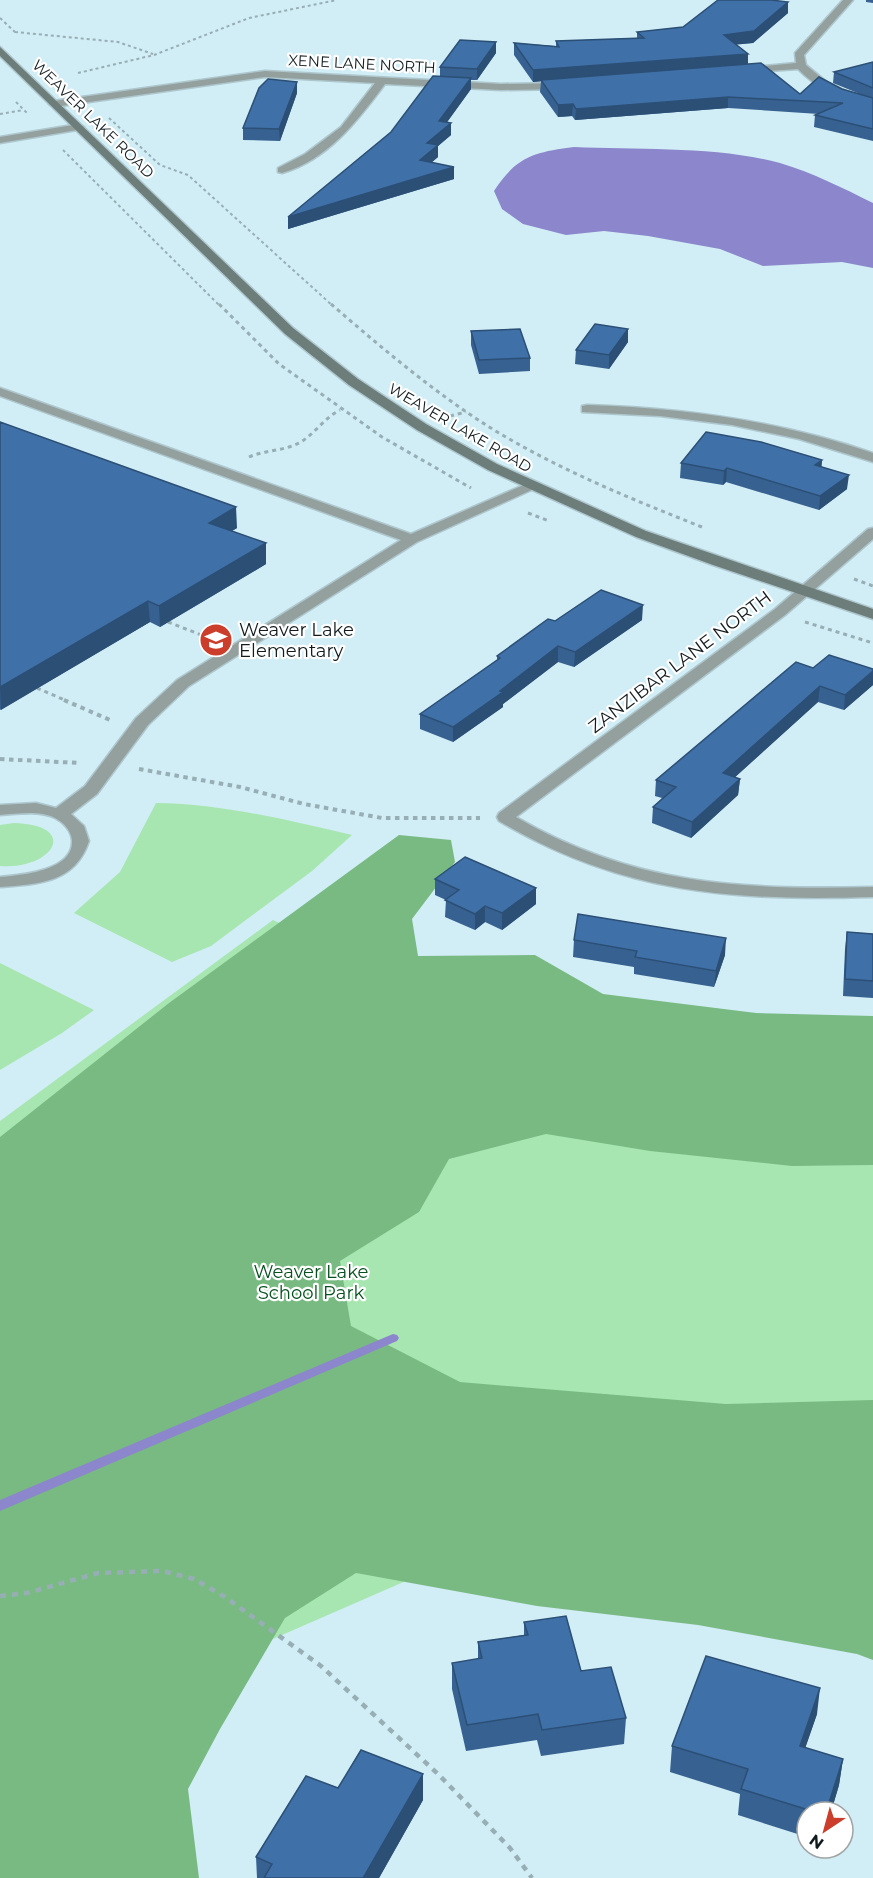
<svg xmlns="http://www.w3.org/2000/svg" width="873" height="1878" font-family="Montserrat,sans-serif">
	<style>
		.green { fill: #a8e6b1 }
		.forest { fill: #79ba83 }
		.water { fill: #8c86cc }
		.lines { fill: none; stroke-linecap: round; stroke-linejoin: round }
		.stream { fill: #8c86cc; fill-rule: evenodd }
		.lane-casing { stroke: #aec7ce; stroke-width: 3 }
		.street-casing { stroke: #aec7ce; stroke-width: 3 }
		.secondary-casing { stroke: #aec7ce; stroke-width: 3 }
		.path-far3 { stroke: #97aeb4; stroke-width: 2; stroke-dasharray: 3 3; stroke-linecap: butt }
		.path-far2 { stroke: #97aeb4; stroke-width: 3; stroke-dasharray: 4 4; stroke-linecap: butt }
		.path-far1 { stroke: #97aeb4; stroke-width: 4; stroke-dasharray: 4.5 4.5; stroke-linecap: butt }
		.path { stroke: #97aeb4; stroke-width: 4.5; stroke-dasharray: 6 6; stroke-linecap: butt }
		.lane { fill: #94a09d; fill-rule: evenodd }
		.street { fill: #94a09d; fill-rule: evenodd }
		.secondary { fill: #6c7d7a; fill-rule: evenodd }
		.wall { fill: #366190 }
		.shaded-wall { fill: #2c4f76 }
		.building { fill: #3f71a8; stroke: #2c4f76; stroke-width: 1.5 }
		.labels { text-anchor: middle; stroke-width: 4.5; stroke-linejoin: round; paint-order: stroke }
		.far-street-label { font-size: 15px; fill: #111b1e; stroke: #fff }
		.poi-label { font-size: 18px; fill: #111b1e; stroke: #fff; text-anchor: start }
		.street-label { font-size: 18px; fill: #111b1e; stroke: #fff }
		.park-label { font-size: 18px; fill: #06511f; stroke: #fff }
	</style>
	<rect width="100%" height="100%" fill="#d1edf5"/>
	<path class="green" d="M156,803C223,804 288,820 352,835L312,871L211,946L172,962L74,913L120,872Z
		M14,823C81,825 53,870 0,866V825Z
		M273,920L450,1002L873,1039V1561L674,1464L0,1758V1121Z
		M0,963L94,1010L62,1033L0,1070Z"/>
	<path class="forest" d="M399,835L451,840L455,862L412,919L418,956L535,955L603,994L756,1013L873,1016V1165L792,1166L650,1151L546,1134L449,1159L419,1212L340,1261L351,1326L460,1382L726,1404L873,1400V1660L857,1654L698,1625L537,1606L356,1573L285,1618L220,1729L188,1789L199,1878H0V1137L169,1003Z"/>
	<path class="water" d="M574,147C639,150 717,146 780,163C813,173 843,188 873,203V268L842,262L763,266L720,249L648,236L604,231L566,235L523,224L502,209L494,191C516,157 534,152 574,147Z"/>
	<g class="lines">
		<path class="stream" d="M393,1334L397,1335L399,1338L397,1341L0,1511V1500Z"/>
		<g class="lane-casing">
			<path id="lane" d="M79,124L84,127L83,129L0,143V137Z
				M0,388L411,534L526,484L531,483L538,487L417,542L189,686L148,725L97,794L71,814L84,826L89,841C75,883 39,884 0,887V877C21,875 74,871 72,840C71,830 63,822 55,818C39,810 17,814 0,815V805L36,803L56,808L85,786L136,718L177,680L401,540L0,396Z"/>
		</g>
		<g class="street-casing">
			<path id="street" d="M843,0H853L804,55L806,65L829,84L873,102V108C845,101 818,90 798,69L739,73V69L743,68L796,63L795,53Z
				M265,71L501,84L563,83L568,86L563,89L501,90L385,84C358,120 328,160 282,173L278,172V168L305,154L341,127L375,83L265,77L54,107L49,104L54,101Z
				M587,405C685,408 780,421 873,453V462L799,439L732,425L660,416L582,412V406Z
				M873,528V539L785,615L516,817C633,885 741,890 873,887V897C732,901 623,894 499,821L497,817L499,813L775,609L868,529Z"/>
		</g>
		<g class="secondary-casing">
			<path id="secondary" d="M0,47L293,328L358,379L426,424L497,464L646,531L873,609V619L713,565L636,537L488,470L417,430L349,385L285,334L0,56Z"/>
		</g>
		<path class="path-far3" d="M0,18L16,33
			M15,32L118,42L153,54
			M78,73L154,55L249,18L337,0
			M16,102L28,114
			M0,114L23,110
			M109,118L160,165L188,175L333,306
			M63,150L220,306"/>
		<path class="path-far2" d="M219,304L279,364L382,437L471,488
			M331,304C383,349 436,394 494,430C560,470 631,499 702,527
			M450,416L466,412
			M249,457C265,450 284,451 299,443C315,434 324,418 340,410
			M528,513L549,521
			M854,579L873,586
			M168,622L209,638
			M805,622L873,643
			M37,688L67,701"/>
		<path class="path-far1" d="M64,700L110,720
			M0,759L80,763
			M139,769L240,787L304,804L382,818H480"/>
		<path class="path" d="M0,1596L27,1593L98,1573L163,1571L194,1579L225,1597L321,1666L438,1774L510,1848L532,1878"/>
		<use href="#lane" class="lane"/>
		<use href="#street" class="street"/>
		<use href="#secondary" class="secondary"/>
	</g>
	<path class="wall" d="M866,0H873V3L866,2Z
		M788,2V13L753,43L736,44L748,64L800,94L842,89L860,94L833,83L834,72L873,62V141L814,127L815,115L819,114L728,108L575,120L572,116L558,117L540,92L541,81L533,82L514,55V43L556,46V41L637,38V32L683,27Z
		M496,53L477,80H471V89L447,122L451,135L438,146V157L431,163L454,179L288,229V217L391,132L440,77V67Z
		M297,93L280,141L243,140V128Z
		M628,329V342L609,369L575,364L576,350Z
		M471,331L530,358V371L479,374L471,345Z
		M0,422L237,528L232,531L266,564L160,627L150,622L0,710Z
		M822,460L821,467L847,489L819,510L726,482L723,485L680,478L681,463Z
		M642,620L574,667L558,662L503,704V707L453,742L420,729V714L497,660V656L555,621Z
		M813,668L873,685L844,710L818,702L735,777L740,779L738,795L691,838L652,823L653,807L662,798L655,796L656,780Z
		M435,879L536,904L502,930L485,922L475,930L445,917L446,900L435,895Z
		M847,932L873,934V998L843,996L845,949Z
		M574,940L725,955L714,987L634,974V967L573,957Z
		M524,1622L581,1671L626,1718L624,1744L541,1756L537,1740L466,1751L452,1689V1663L478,1659V1642L524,1635Z
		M817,1714L805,1748L843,1759L839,1785L831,1812H807V1837L738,1815L740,1794L670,1772L672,1746Z
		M423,1774V1800L379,1878H257L256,1857L338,1788Z"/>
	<path class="shaded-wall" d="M788,2V13L753,43L723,46L724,35Z
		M496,42V53L477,80V69Z
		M748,54V65L533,82V70Z
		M471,78V89L440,132L451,123V135L438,146V157L420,172V160L427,143L439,121Z
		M297,82V93L280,141L279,129Z
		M728,97V108L575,120L576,109Z
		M573,104L572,116L558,117V105Z
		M454,167V179L288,229V217Z
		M628,329V342L609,369V355Z
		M822,460L821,474L815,465Z
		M727,468L726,482L723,485L724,471Z
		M849,475L847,489L819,510L820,496Z
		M236,507L237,528L210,543L209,523Z
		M266,543V564L160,627L159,606Z
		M148,601L150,622L1,710L0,687Z
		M643,605L642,620L574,667L575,652Z
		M558,646V662L503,704V707L453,742V727Z
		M873,671V685L844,710L845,695Z
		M820,686L818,702L722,789L723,773Z
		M740,779L738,795L691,838L692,822Z
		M536,888V904L502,930V913Z
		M485,906V922L475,930V914Z
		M726,938L725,955L714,987L716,971Z
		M820,1688L817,1714L797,1772L800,1746Z
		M843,1759L839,1785L831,1812H826Z
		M423,1774V1800L379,1878H363Z"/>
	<path class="building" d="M718,0H771L788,2L754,31L724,35L748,54L533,70L514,43L559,47L556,41L644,38L637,32L683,27Z
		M460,40L496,42L477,69L440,67Z
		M873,62V88L834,72Z
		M761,63L800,94L819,77L842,89L873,98V129L815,115L843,103L728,97L576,109L573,104L558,105L541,80Z
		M433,76L471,78L439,121L451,123L427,143L438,145L420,160L454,167L288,217L391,132Z
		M268,79L297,82L279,129L243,128L259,88Z
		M595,324L628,329L609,355L576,350Z
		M520,329L530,358L479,360L471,331Z
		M0,422L236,507L209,523L266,543L159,606L148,601L0,687Z
		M706,432L761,442L822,460L815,465L849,475L820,496L727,468L724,471L681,463Z
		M601,590L643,605L575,652L558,646L500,691L503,692L453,727L420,714L500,658L497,656L548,619L555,621Z
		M829,655L873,669V671L845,695L820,686L723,773L740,779L692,822L653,807L676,787L656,780L796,662L813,668Z
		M465,857L536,888L502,913L485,906L475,914L445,900L459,890L435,879Z
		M578,914L726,938L716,971L635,957L637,951L574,940Z
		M847,932L873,934V981L845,979Z
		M566,1616L581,1671L611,1667L626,1718L542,1730L538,1714L467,1725L452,1663L482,1658L478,1642L528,1635L524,1622Z
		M706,1656L820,1688L800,1746L843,1759L826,1812H815L741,1789L748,1769L672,1746Z
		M361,1750L423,1774L363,1878H264L272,1864L256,1857L306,1776L338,1788Z"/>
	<defs>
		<g id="school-disc" transform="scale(1.725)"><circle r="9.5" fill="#ca3e2b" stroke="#fff"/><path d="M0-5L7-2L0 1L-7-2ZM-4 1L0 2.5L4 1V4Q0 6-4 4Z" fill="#fff"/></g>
	</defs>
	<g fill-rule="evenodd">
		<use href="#school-disc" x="216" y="640"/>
	</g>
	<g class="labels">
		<g class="far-street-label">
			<text transform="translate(362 64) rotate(3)" y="5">XENE LANE NORTH</text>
			<text transform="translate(93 119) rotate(44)" y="5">WEAVER LAKE ROAD</text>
			<text transform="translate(460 428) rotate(30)" y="5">WEAVER LAKE ROAD</text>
		</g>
		<g class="poi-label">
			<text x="239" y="636">Weaver Lake<tspan x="239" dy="21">Elementary</tspan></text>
		</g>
		<g class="street-label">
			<text transform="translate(680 662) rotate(-37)" y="6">ZANZIBAR LANE NORTH</text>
		</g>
		<g class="park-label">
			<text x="311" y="1278">Weaver Lake<tspan x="311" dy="21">School Park</tspan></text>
		</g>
	</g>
	<g transform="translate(825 1830) rotate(216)"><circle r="28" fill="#ffffff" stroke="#a0a4a5" stroke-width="1.5"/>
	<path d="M0-4.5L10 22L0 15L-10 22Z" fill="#ca3e2b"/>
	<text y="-9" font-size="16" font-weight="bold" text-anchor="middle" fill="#111b1e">N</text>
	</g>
</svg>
